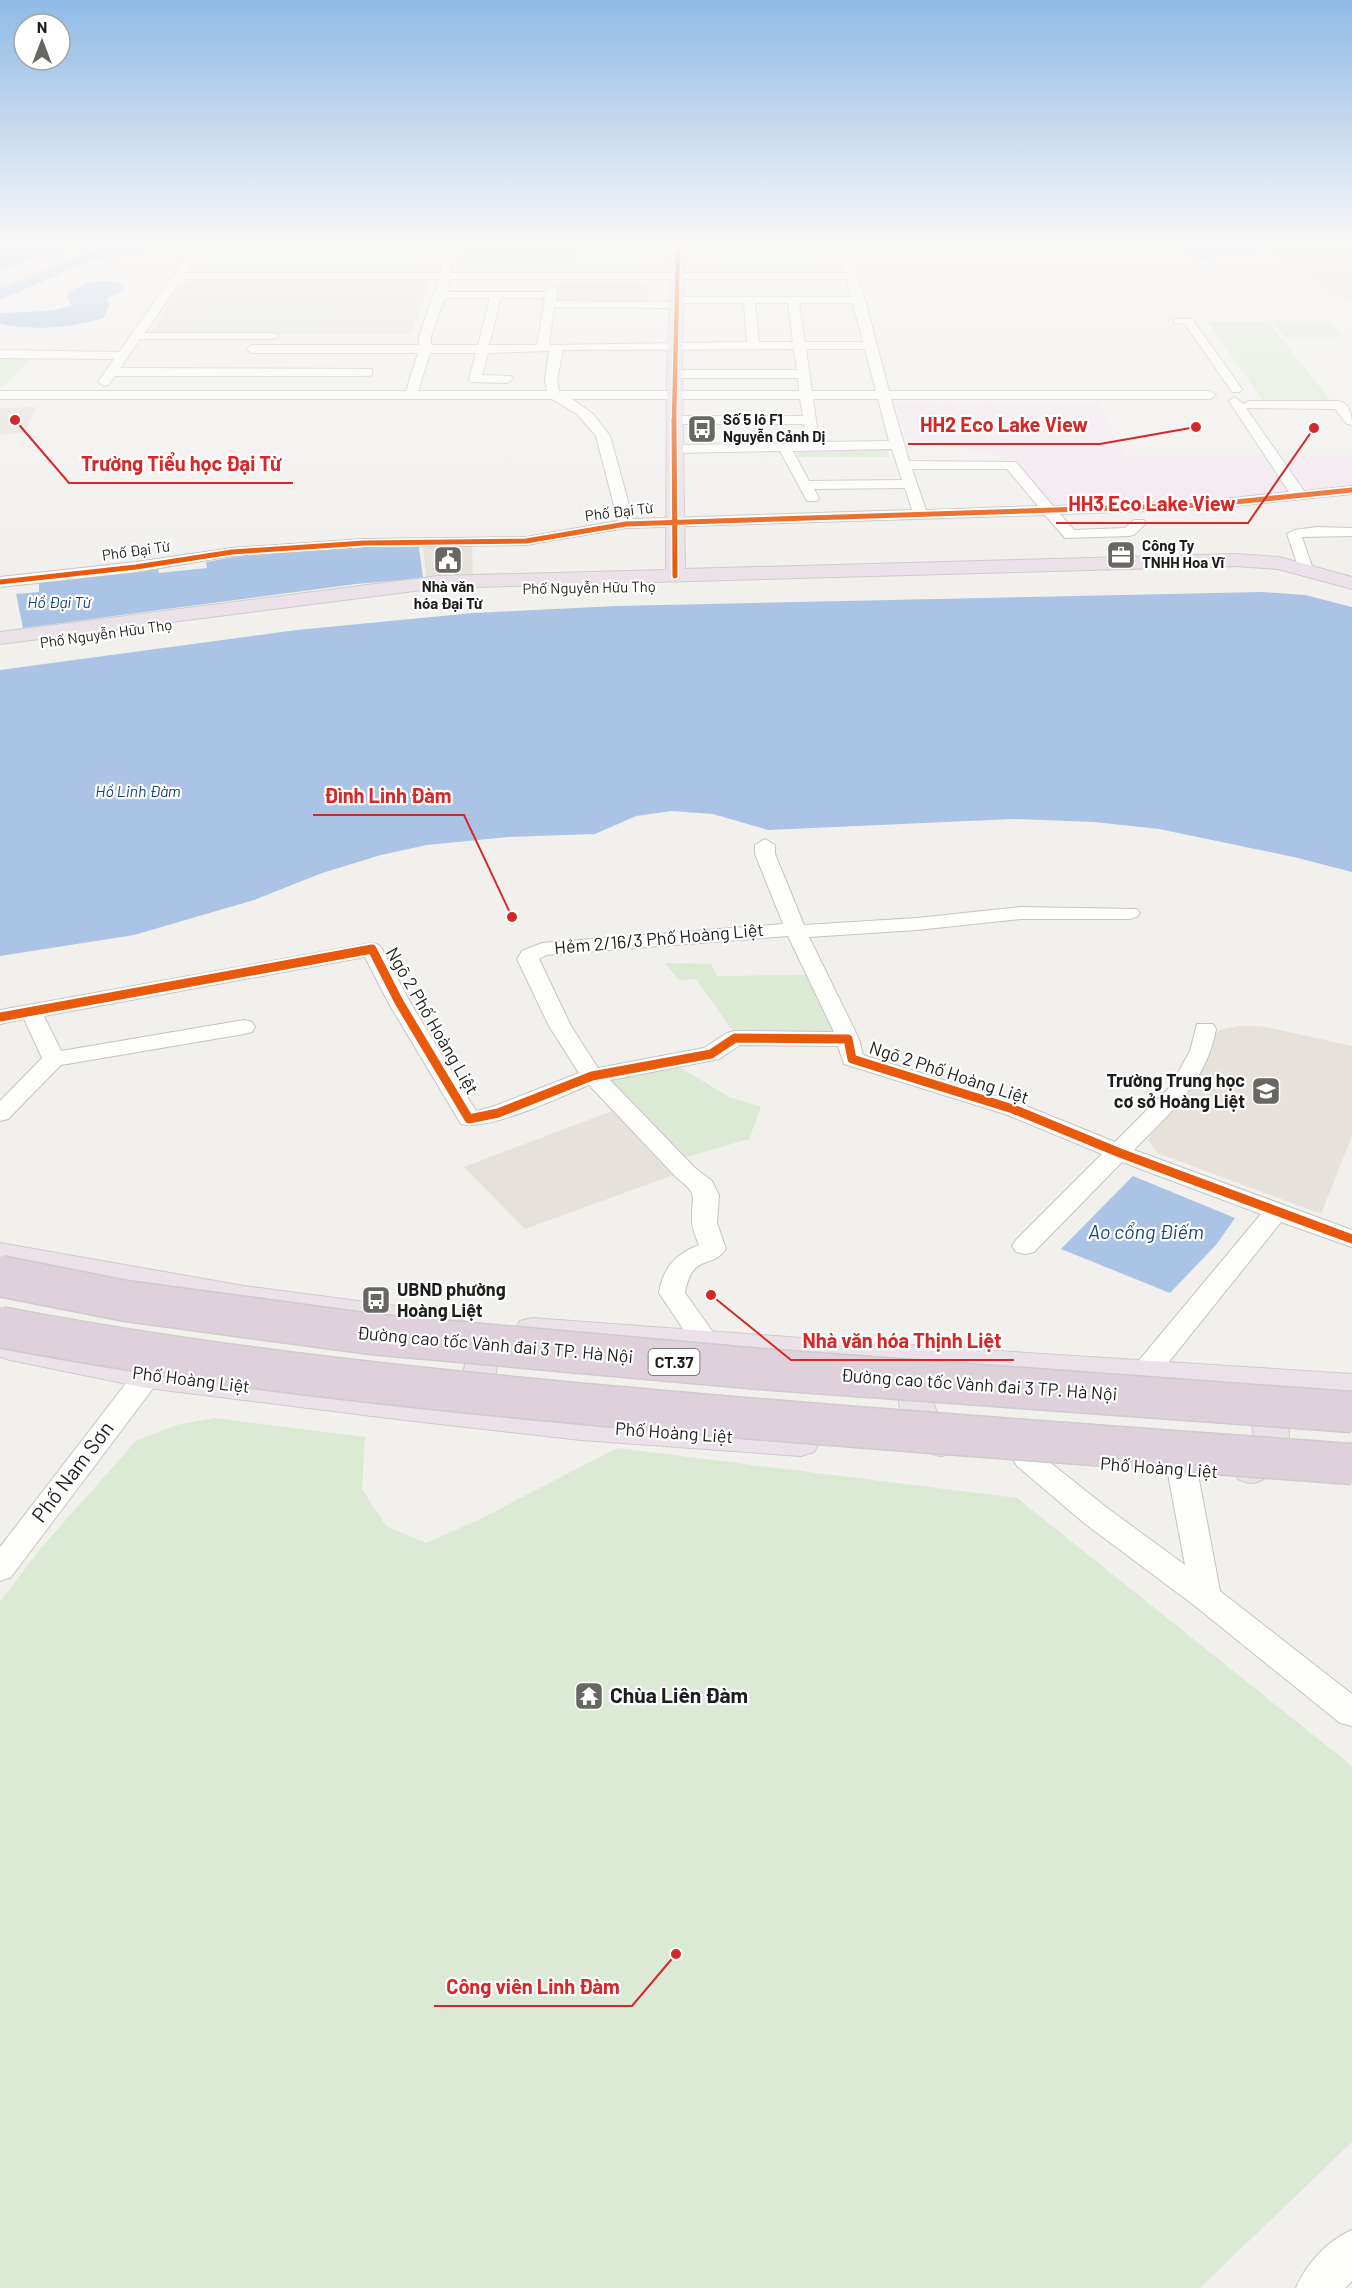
<svg xmlns="http://www.w3.org/2000/svg" width="1352" height="2288" font-family="Barlow,sans-serif">
	<style>
		.built { fill: #e6e2db }
		.industrial { fill: #f3e8f0 }
		.green { fill: #dbe9d5 }
		.water { fill: #abc3e4 }
		.lines { fill: none; stroke-linecap: round; stroke-linejoin: round }
		.minor-casing { stroke: #c5c4c2; stroke-width: 2 }
		.major-casing { stroke: #cdcccb; stroke-width: 2 }
		.minor { fill: #fdfdfc; fill-rule: evenodd }
		.major { fill: #eae2e8; fill-rule: evenodd }
		.rail-casing { stroke: #c6c6c4; stroke-width: 3 }
		.rail { stroke: #fff; stroke-width: 2; stroke-dasharray: 7; stroke-linecap: butt }
		.highway-bridge-casing { stroke: #cdcccb; stroke-width: 43; stroke-linecap: butt }
		.highway-bridge { stroke: #ded1db; stroke-width: 40 }
		.cycleway-far2-casing { stroke: #fff; stroke-width: 6 }
		.cycleway-far1-casing { stroke: #fff; stroke-width: 8 }
		.cycleway-casing { stroke: #fff; stroke-width: 13 }
		.cycleway-far2 { stroke: #e8590c; stroke-width: 4.5 }
		.cycleway-far1 { stroke: #e8590c; stroke-width: 5 }
		.cycleway { stroke: #e8590c; stroke-width: 9 }
		.labels { text-anchor: middle; stroke-width: 4.5; stroke-linejoin: round; paint-order: stroke }
		.far-poi-label { font-size: 15px; font-weight: bold; fill: #1d1d1b; stroke: #fff; text-anchor: start }
		.far-street-label { font-size: 15px; fill: #1d1d1b; stroke: #fff }
		.far-water-label { font-size: 16px; font-style: italic; fill: #16457e; stroke: #fff }
		.shield { fill: #fff; stroke: #61615f; stroke-width: 1.5 }
		.shield-label { font-size: 16px; font-weight: bold; fill: #1d1d1b }
		.street-label { font-size: 18px; fill: #1d1d1b; stroke: #fff }
		.poi-label { font-size: 18px; font-weight: bold; fill: #1d1d1b; stroke: #fff; text-anchor: end }
		.water-label { font-size: 20px; font-style: italic; fill: #16457e; stroke: #fff }
		.near-street-label { font-size: 21px; fill: #1d1d1b; stroke: #fff }
		.near-poi-label { font-size: 21px; font-weight: bold; fill: #1d1d1b; stroke: #fff; text-anchor: start }
		.leader { fill: none; stroke: #d62828; stroke-width: 2 }
		.callout-dot { fill: #d62828; stroke: #fff; stroke-width: 2 }
		.callout-label { font-size: 20px; text-anchor: middle; font-weight: bold; fill: #d62828; stroke: #fff; stroke-width: 4.5; stroke-linejoin: round; paint-order: stroke }
	</style>
	<rect width="100%" height="100%" fill="#f2f0ed"/>
	<path class="built" d="M463,245H580L577,262L468,261L459,259Z
		M1260,245H1352V303L1334,295Z
		M199,281H430L411,334L151,333L182,284Z
		M569,282H635L650,286L648,300L566,303V300H556L558,284Z
		M36,407L25,432L0,435V408Z
		M472,545L473,575L426,578L423,546Z
		M1238,1026H1262L1352,1046V1136L1321,1214L1157,1153L1148,1140L1219,1030Z
		M617,1109L679,1173L525,1229L464,1167Z"/>
	<path class="industrial" d="M895,402L1099,403L1127,455H1352V485L1213,500L1049,505L1011,459L904,436Z"/>
	<path class="green" d="M472,266H632V274H469Z
		M211,267H420L417,275L206,274Z
		M719,267H812L814,274H720Z
		M215,310H328L317,331L201,330Z
		M1272,321H1329L1343,337H1285Z
		M1208,322H1269L1330,400H1262Z
		M0,359H30L4,386H0Z
		M887,447L889,457H798L796,448Z
		M665,963L711,964L717,976L810,975L842,1034H735L696,979L679,980Z
		M678,1066L729,1097L761,1107L749,1139L683,1158L608,1083L609,1078Z
		M215,1418L365,1437L362,1489L386,1526L426,1543L476,1521L617,1448L1017,1498L1352,1766V2142L1200,2288H0V1602L40,1549L136,1441L176,1425Z"/>
	<path class="water" d="M0,245H78L38,256L0,272Z
		M139,245H179L87,262L0,300V289L89,253Z
		M1182,245H1254L1262,251L1199,259L1192,257Z
		M97,281L116,282L125,287L118,294L107,298L110,305L103,318C73,328 31,331 0,324V313L48,311L72,306L67,297L69,292L85,284Z
		M344,547H419L423,578L356,584L23,628L16,594L39,592V583L158,569L159,573L207,568L206,562L240,556Z
		M1262,592L1305,595L1352,607V872L1294,857L1159,829L1094,822L1013,819L768,830L713,814L672,811L636,816L595,834L508,837L427,845L381,855L322,873L254,900L134,935L0,956V670L297,630L473,613L617,606Z
		M1133,1176L1235,1218L1216,1245L1170,1293L1061,1249Z"/>
	<g class="lines">
		<g class="minor-casing">
			<path id="minor" d="M208,245H224L200,253L186,273H440L443,262L448,259L453,262L451,273H845L838,245H848L865,300L889,391H1210L1216,395L1210,399H891L909,461L1016,462L1053,506L1205,501L1289,492L1229,401L1235,397L1243,404L1249,401H1339C1350,404 1352,415 1352,425L1347,424L1335,409L1246,408L1304,491L1352,486V494L1205,509L1060,514L1074,530L1125,528L1134,520H1144L1146,523L1134,535L1129,536L1065,538L1045,515L626,528L526,545L364,547L232,556L136,572L0,587V577L136,562L232,548L364,539L526,537L618,521L596,436L577,414L552,399H0V391H406L418,353H252L246,349L252,345H419V336L439,279H182L145,333H273L279,336L273,339H140L120,368L372,369V375L368,376H115L108,385L104,386L98,382L114,359L0,358V350L119,352L192,249ZM450,279H847L851,297H675L671,298V302L556,301L557,289L552,286L546,292H447ZM445,298H490L478,345H431V336ZM501,298H545L537,345H489ZM679,303H744L747,342L549,345L554,307L675,308L679,307ZM755,303H788L793,342H759ZM799,303H853L863,342H805ZM794,349L797,370H675L669,374L675,378H798L799,391H559L557,380L563,350ZM806,349H865L876,391H812ZM549,351L545,380L547,391H418L430,353H476L469,379L471,382L507,383L513,379L511,376L482,375L488,353ZM572,399H800L803,416H675L669,420L675,424H804L806,443L674,445L667,449L674,453L780,451L807,501H817L819,498L814,489L905,488L912,510L633,519L610,436L593,414ZM813,399H878L889,441L819,442ZM892,449L902,480L809,481L793,451ZM912,469H1007L1038,506L926,510Z
				M266,249L451,248L456,251L451,254H262L261,252Z
				M1174,319H1192L1242,389L1240,392H1232L1185,324L1174,323Z
				M1317,527L1352,528V536L1302,537L1313,569L1310,572H1300L1287,534L1294,530Z
				M765,839L775,845V854L804,925L917,918L1020,907L1137,909L1140,913L1137,917L1130,919H1020L917,930L809,937L859,1039L863,1055L1021,1104L1115,1142L1170,1087L1190,1051L1197,1024H1213L1216,1029C1207,1081 1170,1113 1134,1150L1352,1230V1247L1281,1222L1156,1378L1146,1380L1136,1378L1132,1371L1136,1364L1261,1214L1122,1162L1034,1252L1025,1254L1016,1252L1012,1246L1016,1240L1102,1154L1005,1114L844,1064L838,1046L740,1045L719,1059L610,1080L695,1168L712,1181L719,1195L717,1223L726,1249C712,1270 692,1252 685,1293L720,1342L716,1348L706,1351L696,1348L659,1293C663,1268 675,1254 699,1245C696,1237 692,1229 692,1221C691,1195 700,1196 677,1178L589,1085C559,1097 490,1131 461,1124L388,1002L365,957L44,1016L61,1051L244,1020L252,1022L255,1027L252,1032L244,1034L61,1065L8,1119L0,1121V1101L42,1058L24,1019L0,1024V1010L372,943L379,945L382,949L410,1002L476,1111L492,1107L579,1073L549,1026L517,959L522,951L542,943L783,924L755,854V845ZM788,936L834,1032L735,1031L727,1033L704,1048L598,1068L571,1026L539,959L546,955Z
				M147,1366L157,1369L161,1376L157,1383L11,1577L0,1581V1547L137,1369Z
				M1027,1449L1037,1452L1106,1507L1185,1565L1167,1469L1172,1462L1182,1458L1192,1462L1197,1469L1220,1591L1352,1694V1726L1340,1723L1195,1606L1084,1523L1017,1466L1013,1459L1017,1452Z
				M1352,2230V2281L1345,2288H1296C1306,2264 1328,2240 1352,2230Z"/>
		</g>
		<g class="major-casing">
			<path id="major" d="M92,245H114L76,256L0,287V278L67,250Z
				M672,245H684L682,371L685,569L1235,554L1279,557L1352,577V589L1278,569L1235,566L438,588L0,644V632L438,576L666,570L667,371Z
				M0,1243L244,1286L457,1314L460,1320C503,1329 511,1382 471,1403L581,1414L801,1430L814,1434L819,1443L814,1452L801,1456L581,1440L396,1419L147,1388L10,1360L0,1357V1339L10,1336L147,1364L434,1399C441,1381 477,1378 461,1351C457,1344 450,1340 445,1333L244,1308L0,1263Z
				M532,1318L828,1340L1352,1374V1398L1268,1393C1278,1403 1289,1419 1289,1434C1289,1451 1271,1482 1252,1483C1248,1483 1242,1481 1238,1479L1233,1470C1237,1462 1243,1458 1248,1451C1264,1429 1242,1412 1232,1395L1234,1390L950,1372C947,1377 941,1380 938,1386C923,1409 950,1426 960,1443L955,1452C951,1453 945,1456 941,1456C919,1454 898,1419 899,1399C900,1387 907,1378 913,1369L532,1340L520,1337L515,1329L520,1321Z"/>
		</g>
		<use href="#minor" class="minor"/>
		<use href="#major" class="major"/>
		<g class="rail-casing">
			<path id="rail" d="M1266,245L1270,249"/>
		</g>
		<use href="#rail" class="rail"/>
		<g class="highway-bridge-casing">
			<path id="highway-bridge" d="M0,1276L126,1301L371,1334L760,1369L1352,1412
				M0,1327C208,1367 419,1389 630,1408C870,1430 1111,1446 1352,1464"/>
		</g>
		<use href="#highway-bridge" class="highway-bridge"/>
		<g class="cycleway-far2-casing">
			<path id="cycleway-far2" d="M674,420L678,245"/>
		</g>
		<g class="cycleway-far1-casing">
			<path id="cycleway-far1" d="M674,419L675,576
				M0,582L136,567L232,552L364,543L526,541L626,524L1205,505L1352,490"/>
		</g>
		<g class="cycleway-casing">
			<path id="cycleway" d="M0,1017L372,949L399,1002L469,1119L498,1113L592,1076L711,1054L735,1038L848,1039L852,1059L1013,1109L1120,1153L1352,1239"/>
		</g>
		<use href="#cycleway-far2" class="cycleway-far2"/>
		<use href="#cycleway-far1" class="cycleway-far1"/>
		<use href="#cycleway" class="cycleway"/>
	</g>
	<linearGradient id="sky" x2="0" y2="1"><stop stop-color="#8fbae6"/><stop offset="0.43" stop-color="#f9f8f7"/><stop offset="1" stop-color="#f9f8f7" stop-opacity="0"/></linearGradient>
	<rect width="1352" height="565" fill="url(#sky)"/>
	<defs>
		<g id="bus-square" transform="scale(1.5)"><rect x="-9" y="-9" width="18" height="18" rx="4" fill="#686764" stroke="#fff"/><path d="M-5-6H5V4H4V6H2V4H-2V6H-4V4H-5ZM-3.5-4V0h7V-4ZM-3.5 1.2v1.5H-2V1.2ZM2 1.2v1.5H3.5V1.2Z" fill="#fff"/></g>
		<g id="office-square" transform="scale(1.5)"><rect x="-9" y="-9" width="18" height="18" rx="4" fill="#686764" stroke="#fff"/><path d="M-6-3h4V-5.5h4V-3h4V5H-6ZM-1-4.5V-3h2v-1.5ZM-6 0V1H6V0Z" fill="#fff"/></g>
		<g id="civic-square" transform="scale(1.5)"><rect x="-9" y="-9" width="18" height="18" rx="4" fill="#686764" stroke="#fff"/><path d="M-.6-6.5H3V-4.5H.6V-3L4-1V1h2V6H-6V1h2V-1L-.6-3ZM-1.2 2.5V6h2.4V2.5Z" fill="#fff"/></g>
		<g id="school-square" transform="scale(1.5)"><rect x="-9" y="-9" width="18" height="18" rx="4" fill="#686764" stroke="#fff"/><path d="M0-5L7-2L0 1L-7-2ZM-4 1L0 2.5L4 1V4Q0 6-4 4Z" fill="#fff"/></g>
		<g id="temple-square" transform="scale(1.5)"><rect x="-9" y="-9" width="18" height="18" rx="4" fill="#686764" stroke="#fff"/><path d="M0-6L5-2H3V0L6.5 2.5H4V6H1.5V3h-3V6H-4V2.5H-6.5L-3 0V-2H-5Z" fill="#fff"/></g>
	</defs>
	<g fill-rule="evenodd">
		<use href="#bus-square" x="702" y="429"/>
		<use href="#office-square" x="1121" y="555"/>
		<use href="#civic-square" x="448" y="560"/>
		<use href="#school-square" x="1266" y="1091"/>
		<use href="#bus-square" x="376" y="1300"/>
		<use href="#temple-square" x="589" y="1696"/>
	</g>
	<g class="labels">
		<g class="far-poi-label">
			<text x="723" y="425">Số 5 lô F1<tspan x="723" dy="17">Nguyễn Cảnh Dị</tspan></text>
			<text x="1142" y="551">Công Ty<tspan x="1142" dy="17">TNHH Hoa Vĩ</tspan></text>
			<text x="448" y="592" text-anchor="middle">Nhà văn<tspan x="448" dy="17">hóa Đại Từ</tspan></text>
		</g>
		<g class="far-street-label">
			<text transform="translate(619 512) rotate(-7)" y="5">Phố Đại Từ</text>
			<text transform="translate(136 551) rotate(-8)" y="5">Phố Đại Từ</text>
			<text transform="translate(589 588) rotate(-1)" y="5">Phố Nguyễn Hữu Thọ</text>
			<text transform="translate(106 634) rotate(-8)" y="5">Phố Nguyễn Hữu Thọ</text>
		</g>
		<g class="far-water-label">
			<text x="59" y="608">Hồ Đại Từ</text>
			<text x="138" y="797">Hồ Linh Đàm</text>
		</g>
		<rect class="shield" x="648.5" y="1349" width="51" height="26" rx="4.5"/>
		<g class="shield-label">
			<text x="674" y="1368">CT.37</text>
		</g>
		<g class="street-label">
			<text transform="translate(659 939) rotate(-5)" y="6">Hẻm 2/16/3 Phố Hoàng Liệt</text>
			<text transform="translate(432 1021) rotate(60)" y="6">Ngõ 2 Phố Hoàng Liệt</text>
			<text transform="translate(949 1073) rotate(18)" y="6">Ngõ 2 Phố Hoàng Liệt</text>
			<text transform="translate(495 1345) rotate(5)" y="6">Đường cao tốc Vành đai 3 TP. Hà Nội</text>
			<text transform="translate(191 1380) rotate(7)" y="6">Phố Hoàng Liệt</text>
			<text transform="translate(979 1385) rotate(4)" y="6">Đường cao tốc Vành đai 3 TP. Hà Nội</text>
			<text transform="translate(674 1433) rotate(4)" y="6">Phố Hoàng Liệt</text>
			<text transform="translate(1159 1468) rotate(4)" y="6">Phố Hoàng Liệt</text>
		</g>
		<g class="poi-label">
			<text x="1245" y="1087">Trường Trung học<tspan x="1245" dy="21">cơ sở Hoàng Liệt</tspan></text>
			<text x="397" y="1296" text-anchor="start">UBND phường<tspan x="397" dy="21">Hoàng Liệt</tspan></text>
		</g>
		<g class="water-label">
			<text x="1146" y="1239">Ao cổng Điếm</text>
		</g>
		<g class="near-street-label">
			<text transform="translate(73 1472) rotate(-53)" y="7">Phố Nam Sơn</text>
		</g>
		<g class="near-poi-label">
			<text x="610" y="1703">Chùa Liên Đàm</text>
		</g>
	</g>
	<path class="leader" d="M1196 427L1100 444H908M15 420L69 483H293M1314 428L1248 523H1056M512 917L464 815H313M711 1295L791 1360H1014M676 1954L632 2006H434"/>
	<g class="callout-dot">
		<circle cx="1196" cy="427" r="6"/>
		<circle cx="15" cy="420" r="6"/>
		<circle cx="1314" cy="428" r="6"/>
		<circle cx="512" cy="917" r="6"/>
		<circle cx="711" cy="1295" r="6"/>
		<circle cx="676" cy="1954" r="6"/>
	</g>
	<g class="callout-label">
		<text x="1004" y="432">HH2 Eco Lake View</text>
		<text x="181" y="471">Trường Tiểu học Đại Từ</text>
		<text x="1152" y="511">HH3 Eco Lake View</text>
		<text x="388" y="803">Đình Linh Đàm</text>
		<text x="902" y="1348">Nhà văn hóa Thịnh Liệt</text>
		<text x="533" y="1994">Công viên Linh Đàm</text>
	</g>
	<g transform="translate(42 42)"><circle r="28" fill="#ffffff" stroke="#a5a5a4" stroke-width="1.5"/>
	<path d="M0-4.5L10 22L0 15L-10 22Z" fill="#686764"/>
	<text y="-9" font-size="16" font-weight="bold" text-anchor="middle" fill="#1d1d1b">N</text>
	</g>
</svg>
